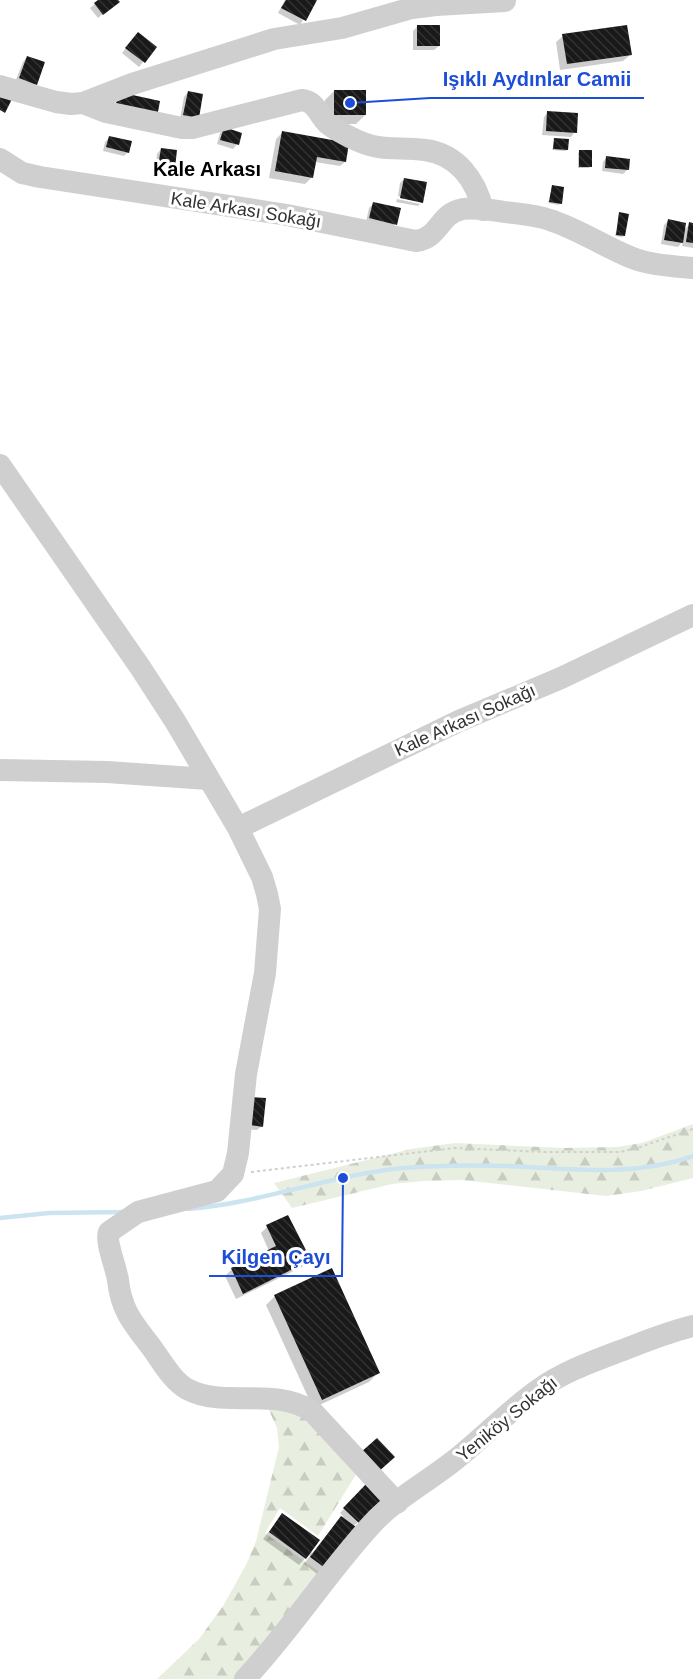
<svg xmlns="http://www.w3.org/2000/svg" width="693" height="1679" font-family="Helvetica,sans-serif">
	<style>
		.forest { fill: url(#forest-firs) }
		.shadow { fill: #0003 }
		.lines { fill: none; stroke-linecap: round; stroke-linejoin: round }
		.stream { stroke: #cce3f0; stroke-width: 4.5 }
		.building { fill: url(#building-back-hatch) }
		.path { stroke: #cfcfcf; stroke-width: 2; stroke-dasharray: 3 3; stroke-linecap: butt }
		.minor { stroke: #cfcfcf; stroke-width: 22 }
		.labels { text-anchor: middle; stroke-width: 6; stroke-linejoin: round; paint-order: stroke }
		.street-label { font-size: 18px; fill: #323232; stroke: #fff }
		.neighbourhood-label { font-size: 20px; font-weight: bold; fill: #000; stroke: #fff }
		.leader { fill: none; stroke: #1d4ed8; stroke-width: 2 }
		.callout-dot { fill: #1d4ed8; stroke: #fff; stroke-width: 2 }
		.callout-label { font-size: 20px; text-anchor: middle; font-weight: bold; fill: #1d4ed8; stroke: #fff; stroke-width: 6; stroke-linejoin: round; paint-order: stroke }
	</style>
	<defs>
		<pattern id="forest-firs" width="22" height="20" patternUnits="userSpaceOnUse" patternTransform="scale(1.5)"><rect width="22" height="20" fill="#e9efe0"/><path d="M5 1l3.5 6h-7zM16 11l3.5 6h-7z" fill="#c8cdc1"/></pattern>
		<pattern id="building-back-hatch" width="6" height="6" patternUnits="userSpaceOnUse" patternTransform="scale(1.5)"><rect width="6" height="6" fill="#191919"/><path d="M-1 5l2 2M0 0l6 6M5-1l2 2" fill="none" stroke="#323232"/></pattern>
	</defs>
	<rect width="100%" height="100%" fill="#fff"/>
	<path class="forest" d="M693,1124V1178L641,1191L606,1196L462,1180L424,1181L392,1184L292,1208L274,1183L411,1149L455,1143L563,1148L617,1147L642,1143Z
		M297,1407L360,1468L318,1536L280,1508L265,1533L321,1573L236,1679H157L199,1639L223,1606L246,1565L256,1541L279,1447L277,1428L268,1408Z"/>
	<path class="shadow" d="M100,0H119L98,18L90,8Z
		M285,0H315L300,25L278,13Z
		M417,27L439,46L434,50H413V31Z
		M563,36L630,55L623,61L560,70L556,42Z
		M134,38L155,47L139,67L122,53Z
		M27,57L36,84L31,88L15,82L23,62Z
		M334,91L365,115L356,124H325V100Z
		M188,92L197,117L180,119L184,97Z
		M548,112L575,132L571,137L542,135L544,117Z
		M224,129L237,144L233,149L217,144L220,133Z
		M283,132L345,162L340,166L315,162L312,177L305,184L269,178L276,139Z
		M110,137L128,152L124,156L103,151L105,142Z
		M555,140L567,150L565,151L552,150Z
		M161,149L173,168L169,172L155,170L157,154Z
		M580,151L591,166L589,168H578V153Z
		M607,157L628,169L623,174L602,171L603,162Z
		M404,179L422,202L421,203V201L398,196L400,183Z
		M552,187L560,203L559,205L548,203Z
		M397,199L420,204L418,206L396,202Z
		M373,204L395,224L391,229L366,222L369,208Z
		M620,214L624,236L622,237L615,236Z
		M668,221L684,230L690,224L693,225V248L682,246L683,241L678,247L661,244L664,225Z
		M264,1100L262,1126L257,1130L246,1129Z
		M267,1227L309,1260L302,1267L236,1299L225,1276L232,1269L269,1251L261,1233Z
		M275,1296L378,1373L369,1382L313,1408L266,1305Z
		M368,1484L382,1497L353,1527L317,1574L304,1564L310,1556L308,1555L299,1565L263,1539L282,1515L312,1553L343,1516L340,1513Z"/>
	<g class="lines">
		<path class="stream" d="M188,1209C262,1203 330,1175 403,1168C438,1165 473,1165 508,1166C570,1169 634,1177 693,1156
			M0,1218L49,1213L123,1212"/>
	</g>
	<path class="building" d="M98,0H118L120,2L103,15L94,3Z
		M286,0H317L306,21L281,8Z
		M417,25H440V46H417Z
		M627,25L632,55L567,64L562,34Z
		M138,32L157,47L145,63L125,48Z
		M27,56L45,62L37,85L19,78Z
		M334,90H366V115H334Z
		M188,91L203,94L199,118L183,115Z
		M119,92L160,101L157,117L115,107Z
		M0,93L12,99L5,113L0,110Z
		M547,111L578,113L577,133L546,131Z
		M224,127L242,133L239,145L220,140Z
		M282,131L349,143L346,162L317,157L313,178L275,171Z
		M109,136L132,141L129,153L106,147Z
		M554,138L569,139L568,150L553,149Z
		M161,148L177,150L175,168L158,166Z
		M579,150H592V167H579Z
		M606,156L630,159L629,170L605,168Z
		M404,178L427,182L423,203L400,198Z
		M552,185L564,187L562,204L549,202Z
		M373,202L401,208L397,225L369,218Z
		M619,212L629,214L625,236L616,235Z
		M668,219L686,223L683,243L664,240Z
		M689,222L693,223V243L686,242Z
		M252,1097L266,1098L263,1127L250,1125Z
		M288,1215L311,1260L243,1294L231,1268L276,1246L266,1225Z
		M332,1268L380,1373L322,1400L274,1295Z
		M377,1438L395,1457L377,1473L360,1453Z
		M368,1482L384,1497L359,1523L343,1508Z
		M282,1513L320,1540L306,1559L269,1532Z
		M341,1516L356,1527L325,1568L310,1557Z"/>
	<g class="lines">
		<path class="path" d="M251,1172L455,1148L545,1152H620L637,1148L693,1129"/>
		<path class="minor" d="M0,86L56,102L71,104L83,103L132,84L274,39L342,28L412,8L436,5L505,1
			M83,103L106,112L182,128H192L302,100C317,102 318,115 328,124C335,130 344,134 352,138C381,153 396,146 425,150C457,154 476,180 483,210
			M0,159L22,173L40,177L287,215L416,241C440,238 439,213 463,209C476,207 492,210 505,212C520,214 536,215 550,220C578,229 603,246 630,257C649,265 672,266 693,268
			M0,465L140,667L175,721L238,828L262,877L267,894L270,909L265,973L246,1074L238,1153L233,1174L217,1191L138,1212L109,1232C105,1241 116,1267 118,1280C121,1309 132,1322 149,1344C160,1358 171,1380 187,1389C225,1409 272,1386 312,1411L397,1503
			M0,770L107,772L208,779
			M238,828L459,721L561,678L693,615
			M245,1679C291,1630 327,1573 372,1524C394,1500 425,1483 451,1463C481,1440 507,1412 538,1390C563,1372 591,1362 620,1351C644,1342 668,1332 693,1326"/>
	</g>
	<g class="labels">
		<g class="street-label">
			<text transform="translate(246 210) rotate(9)" y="6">Kale Arkası Sokağı</text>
			<text transform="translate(465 720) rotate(-24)" y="6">Kale Arkası Sokağı</text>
			<text transform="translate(507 1419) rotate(-39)" y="6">Yeniköy Sokağı</text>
		</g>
		<g class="neighbourhood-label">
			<text x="207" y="176">Kale Arkası</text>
		</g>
	</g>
	<path class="leader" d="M350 103L430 98H644M343 1178L342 1276H209"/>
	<g class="callout-dot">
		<circle cx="350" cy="103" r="6"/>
		<circle cx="343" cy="1178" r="6"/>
	</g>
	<g class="callout-label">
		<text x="537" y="86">Işıklı Aydınlar Camii</text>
		<text x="276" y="1264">Kilgen Çayı</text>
	</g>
</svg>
